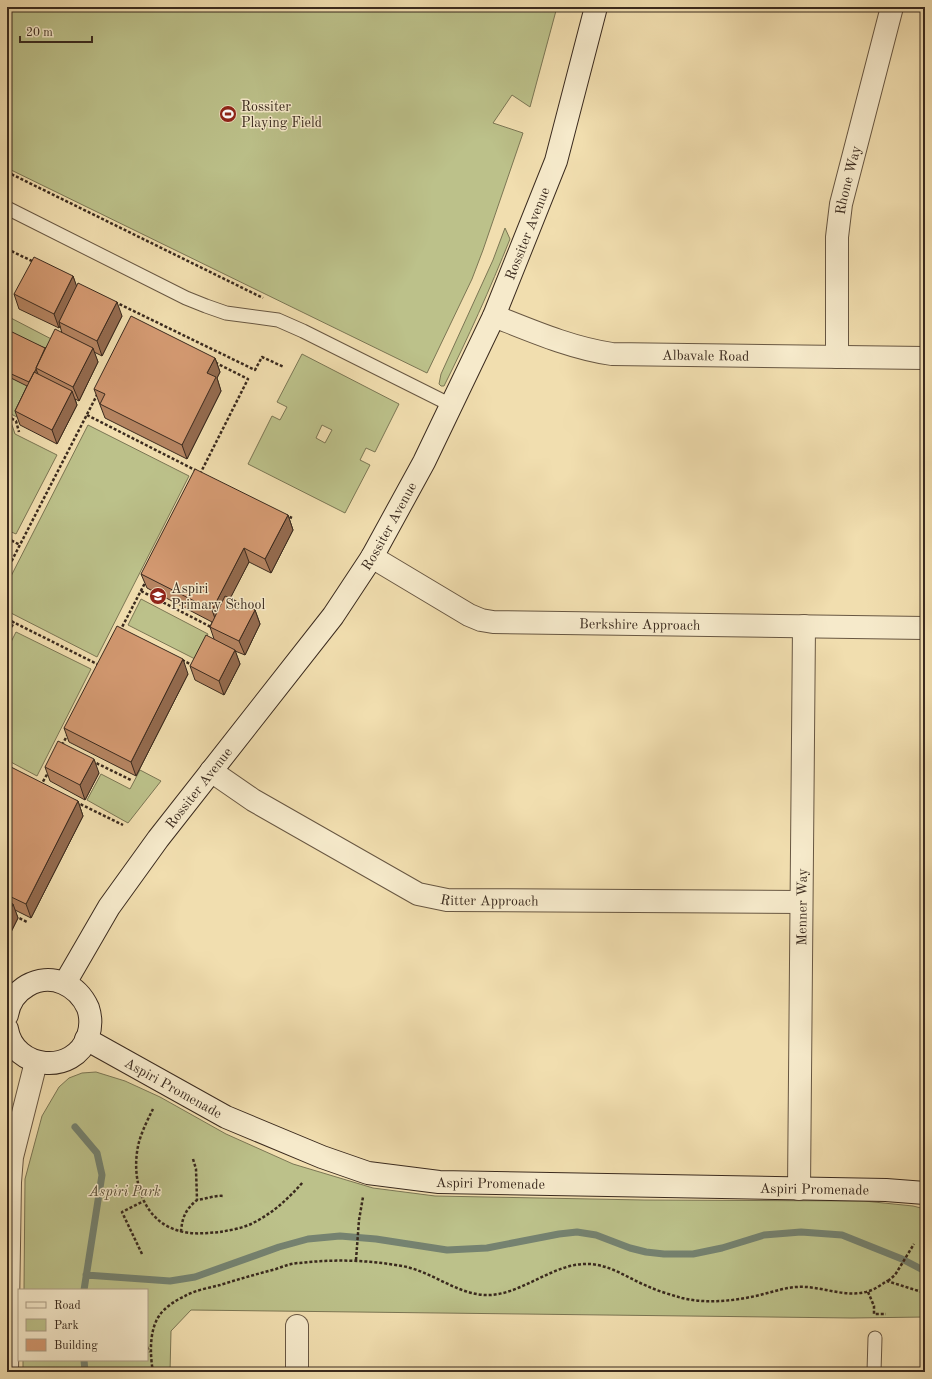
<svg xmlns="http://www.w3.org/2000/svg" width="932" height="1379" font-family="'Old Standard TT',serif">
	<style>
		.green { fill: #bcc18a; stroke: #7b7654; fill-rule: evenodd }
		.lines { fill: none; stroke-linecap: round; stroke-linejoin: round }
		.stream { stroke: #758270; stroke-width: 7 }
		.lane-casing { stroke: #685742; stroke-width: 15 }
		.street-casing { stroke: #685742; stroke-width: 24 }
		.secondary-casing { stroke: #3a2a1e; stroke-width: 24 }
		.path { stroke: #3a2a1e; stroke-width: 2.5; stroke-dasharray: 3 2; stroke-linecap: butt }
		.lane { stroke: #f6eacb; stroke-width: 13 }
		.street { stroke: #f6eacb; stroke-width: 22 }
		.secondary { stroke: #f6eacb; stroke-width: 22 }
		.wall { fill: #b58461; stroke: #3a2a1e }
		.shaded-wall { fill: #946b4f; stroke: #3a2a1e }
		.building { fill: #d39971; stroke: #3a2a1e }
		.labels { text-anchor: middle; stroke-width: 3; stroke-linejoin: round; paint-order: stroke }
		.poi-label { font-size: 14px; fill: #3a2a1e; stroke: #f6eacb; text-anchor: start }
		.street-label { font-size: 14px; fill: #3a2a1e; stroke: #f6eacb }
		.park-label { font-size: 14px; font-style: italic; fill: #5a5039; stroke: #f6eacb }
	</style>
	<rect width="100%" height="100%" fill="#f1deaf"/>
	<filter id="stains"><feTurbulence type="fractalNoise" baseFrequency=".005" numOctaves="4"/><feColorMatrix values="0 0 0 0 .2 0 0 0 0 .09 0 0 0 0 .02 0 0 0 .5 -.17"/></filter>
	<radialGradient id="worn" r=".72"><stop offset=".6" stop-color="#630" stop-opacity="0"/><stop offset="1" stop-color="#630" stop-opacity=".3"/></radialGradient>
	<path class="green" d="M7,7H557L530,107L512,95L493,123L523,133L483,250L472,279L427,373L7,168Z
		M505,228L510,239C490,289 468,338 444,386H441L439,384L441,374L493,260Z
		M7,316L59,343L21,419L7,412Z
		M302,354L399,404L375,452L366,448L360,460L370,465L345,513L248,464L272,416L280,420L287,407L277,402ZM322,425L332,430L325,443L316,438Z
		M7,420L11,422L15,434L57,455L16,534L7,530Z
		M88,425L189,476L97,657L7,611V584Z
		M141,599L208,634L195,659L128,625Z
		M16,632L91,669L37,776L7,760V650Z
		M140,770L161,781L128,823L87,800L101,774L130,789Z
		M96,1072L125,1081L160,1097L226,1134L293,1164L373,1188L435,1196L644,1200L864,1201L913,1206L925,1209V1317L852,1318L191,1310L171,1331L170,1372H23V1360H147V1290H24L25,1179L42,1116L59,1087L69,1078L82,1073Z"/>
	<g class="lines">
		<path class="stream" d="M75,1127L97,1153L102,1175L84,1290
			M86,1275L170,1281L195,1277L279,1247L308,1239L340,1236L376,1239L447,1250L487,1248L559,1234L577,1232L596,1235L630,1248L646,1252L664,1254H693L722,1248L764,1235L801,1232L842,1235L902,1259L925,1271
			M84,1360L85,1372"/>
		<g class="lane-casing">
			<path id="lane" d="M7,208L186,298L206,306L226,313L278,320L303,331L451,405
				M874,1372L875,1338"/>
		</g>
		<g class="street-casing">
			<g id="street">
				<path id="s1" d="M494,316C532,331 571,348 612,354L925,358"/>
				<path id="s2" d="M837,357V237L841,204L892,7"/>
				<path id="s3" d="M372,557L469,615L481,620L493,622L925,628"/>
				<path id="s4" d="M211,771L253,800L418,894L447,900L801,902"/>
				<path id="s5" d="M799,1189L804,626"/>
				<path d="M7,1372L10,1182L12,1157L36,1062"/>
				<path d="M297,1372V1326"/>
			</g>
		</g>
		<g class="secondary-casing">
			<g id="secondary">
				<path id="s6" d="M65,983L109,907L158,839L333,616L372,557L424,462L494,316L556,161L596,7"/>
				<path d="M7,1015C11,989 39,973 63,983C75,988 83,997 88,1008C91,1017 91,1027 88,1036C74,1076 14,1070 7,1029"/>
				<path id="s7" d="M86,1039L226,1117L322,1157L368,1173L439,1182L886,1190L925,1193"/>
			</g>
		</g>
		<path class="path" d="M7,172L263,298
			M7,249L34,262
			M115,302L255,370L262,357L284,367
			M87,415L197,471
			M7,416L16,421L19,432
			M200,474L248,379L214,362
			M285,515L292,518
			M7,538L20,545
			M7,570L98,393
			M141,591L213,628
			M7,619L99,665
			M120,631L146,581
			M7,636L14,622
			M182,660L192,665
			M62,745L68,734
			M92,761L131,780
			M40,785H41L49,771
			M76,802L123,825
			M15,916L27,922
			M153,1109C148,1119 142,1131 139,1142C130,1177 142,1222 180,1231C193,1235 207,1233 220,1232C231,1230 244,1228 255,1222C274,1212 289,1198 303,1182
			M193,1159L196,1169L197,1200
			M181,1232C182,1217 186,1209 197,1200C206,1199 215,1195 224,1196
			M142,1254L122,1212L144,1201
			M356,1260L359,1220L363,1197
			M888,1281L895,1275L914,1244
			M868,1292L874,1306V1314H886
			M147,1347L150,1352
			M153,1372C150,1355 149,1331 159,1316C164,1308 176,1300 185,1296C195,1290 209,1288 220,1285C239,1279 257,1274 276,1269C284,1266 292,1263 300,1263C334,1259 368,1260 402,1266C431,1271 455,1293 484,1295C521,1297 552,1262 590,1264C610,1265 628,1278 647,1286C658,1291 671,1295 682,1298C708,1304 734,1301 760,1295C772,1292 784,1288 796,1287C821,1285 845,1299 869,1291C876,1289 882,1284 887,1281L925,1293"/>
		<use href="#lane" class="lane"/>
		<use href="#street" class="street"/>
		<use href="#secondary" class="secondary"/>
	</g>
	<path class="wall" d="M73,276L76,286L122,316L102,356L94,352L98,362L79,401L75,399L77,405L57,444L20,425L15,411L27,386L7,376V332L45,348L62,333L60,326L59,328L19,309L14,294Z
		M215,358L220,372L217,378L221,391L187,459L105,418L94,389Z
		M288,515L293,530L271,573L249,562L230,598L255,610L260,624L245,655L235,651L240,664L224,695L195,680L190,666L214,639L210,627L212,622L147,588L141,574Z
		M188,674L136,776L69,742L64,728Z
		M45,767L99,773L85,800L50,781Z
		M7,774L78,801L83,816L31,918L15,910L18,918L7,940Z"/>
	<path class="shaded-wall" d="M73,276L78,290L59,322L60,326L59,328L54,314Z
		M117,302L122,316L102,356L97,341Z
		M93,348L98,362L79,401L73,387Z
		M215,358L220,372L217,378L221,391L187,459L182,445L207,373Z
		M36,369L38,374L31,387L29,382Z
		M72,391L77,405L57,444L52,430Z
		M288,515L293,530L271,573L265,559Z
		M244,548L249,562L217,624L212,610Z
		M255,610L260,624L245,655L239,641Z
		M235,650L240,664L224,695L219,681Z
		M183,659L188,674L136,776L131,762Z
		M94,759L99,773L85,800L80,785Z
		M78,801L83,816L31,918L26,904Z
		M13,904L18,918L7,940V916Z"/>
	<path class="building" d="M34,257L73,276L54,314L14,294Z
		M78,283L117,302L97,341L59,322Z
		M131,316L215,358L207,373L216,377L182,445L100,404L105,394L94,389Z
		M55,329L93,348L73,387L36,368Z
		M8,330L45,348L36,368V369L29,382L7,372V332Z
		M34,372L72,391L52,430L15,411Z
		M195,469L288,515L265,559L244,548L212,610L141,574Z
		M225,596L255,610L239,641L210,627Z
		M117,626L183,659L131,762L64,728Z
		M206,635L235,650L219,681L190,666Z
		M58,741L94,759L80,785L45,767Z
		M11,767L78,801L26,904L7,895V774Z
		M7,901L13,904L7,916Z"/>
	<defs>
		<g id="stadium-disc" transform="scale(0.9)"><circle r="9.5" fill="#8f2418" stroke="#f6eacb"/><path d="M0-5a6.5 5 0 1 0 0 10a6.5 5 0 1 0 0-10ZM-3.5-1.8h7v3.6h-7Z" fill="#fff"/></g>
		<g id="school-disc" transform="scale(0.9)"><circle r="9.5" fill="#8f2418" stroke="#f6eacb"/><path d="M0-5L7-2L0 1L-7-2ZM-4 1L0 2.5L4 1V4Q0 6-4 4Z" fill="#fff"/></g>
	</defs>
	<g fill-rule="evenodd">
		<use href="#stadium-disc" x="228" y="114"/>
		<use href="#school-disc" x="158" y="596"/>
	</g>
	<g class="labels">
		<g class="poi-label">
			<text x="241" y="111">Rossiter<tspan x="241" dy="16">Playing Field</tspan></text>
			<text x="171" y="593">Aspiri<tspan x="171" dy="16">Primary School</tspan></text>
		</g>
		<g class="street-label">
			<text dy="5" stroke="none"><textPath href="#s2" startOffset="178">Rhone Way</textPath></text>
			<text dy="5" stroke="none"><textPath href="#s6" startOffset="885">Rossiter Avenue</textPath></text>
			<text dy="5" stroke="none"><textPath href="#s1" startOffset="218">Albavale Road</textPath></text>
			<text dy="5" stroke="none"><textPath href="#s6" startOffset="561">Rossiter Avenue</textPath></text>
			<text dy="5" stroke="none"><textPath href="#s3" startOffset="285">Berkshire Approach</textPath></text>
			<text dy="5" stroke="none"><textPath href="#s6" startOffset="237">Rossiter Avenue</textPath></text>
			<text dy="5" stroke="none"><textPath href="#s4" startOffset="313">Ritter Approach</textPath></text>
			<text dy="5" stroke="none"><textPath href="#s5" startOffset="282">Menner Way</textPath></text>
			<text dy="5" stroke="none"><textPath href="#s7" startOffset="100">Aspiri Promenade</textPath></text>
			<text dy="5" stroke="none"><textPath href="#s7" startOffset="436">Aspiri Promenade</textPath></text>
			<text dy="5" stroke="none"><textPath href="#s7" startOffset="760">Aspiri Promenade</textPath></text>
		</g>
		<g class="park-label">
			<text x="125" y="1196">Aspiri Park</text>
		</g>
	</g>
	<rect width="932" height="1379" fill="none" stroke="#f1deaf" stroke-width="24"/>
	<rect x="8" y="8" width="916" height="1363" fill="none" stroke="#3a2a1e" stroke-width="2"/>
	<rect x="12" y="12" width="908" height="1355" fill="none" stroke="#3a2a1e"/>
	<rect x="18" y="1289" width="130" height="72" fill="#f6eacb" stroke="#ab9d86"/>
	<rect x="26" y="1302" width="20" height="6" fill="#f6eacb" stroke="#ab9d86"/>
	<text x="54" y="1309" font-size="12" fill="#3a2a1e">Road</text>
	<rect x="26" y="1319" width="20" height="12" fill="#bcc18a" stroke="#ab9d86"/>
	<text x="54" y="1329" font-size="12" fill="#3a2a1e">Park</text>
	<rect x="26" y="1339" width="20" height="12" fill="#d39971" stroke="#ab9d86"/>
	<text x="54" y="1349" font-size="12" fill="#3a2a1e">Building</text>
	<path d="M20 36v6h72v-6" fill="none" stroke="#3a2a1e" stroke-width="2"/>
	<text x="26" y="36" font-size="12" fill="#3a2a1e" stroke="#f6eacb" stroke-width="3" paint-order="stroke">20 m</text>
	<rect width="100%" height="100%" filter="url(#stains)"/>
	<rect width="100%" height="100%" fill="url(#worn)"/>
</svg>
